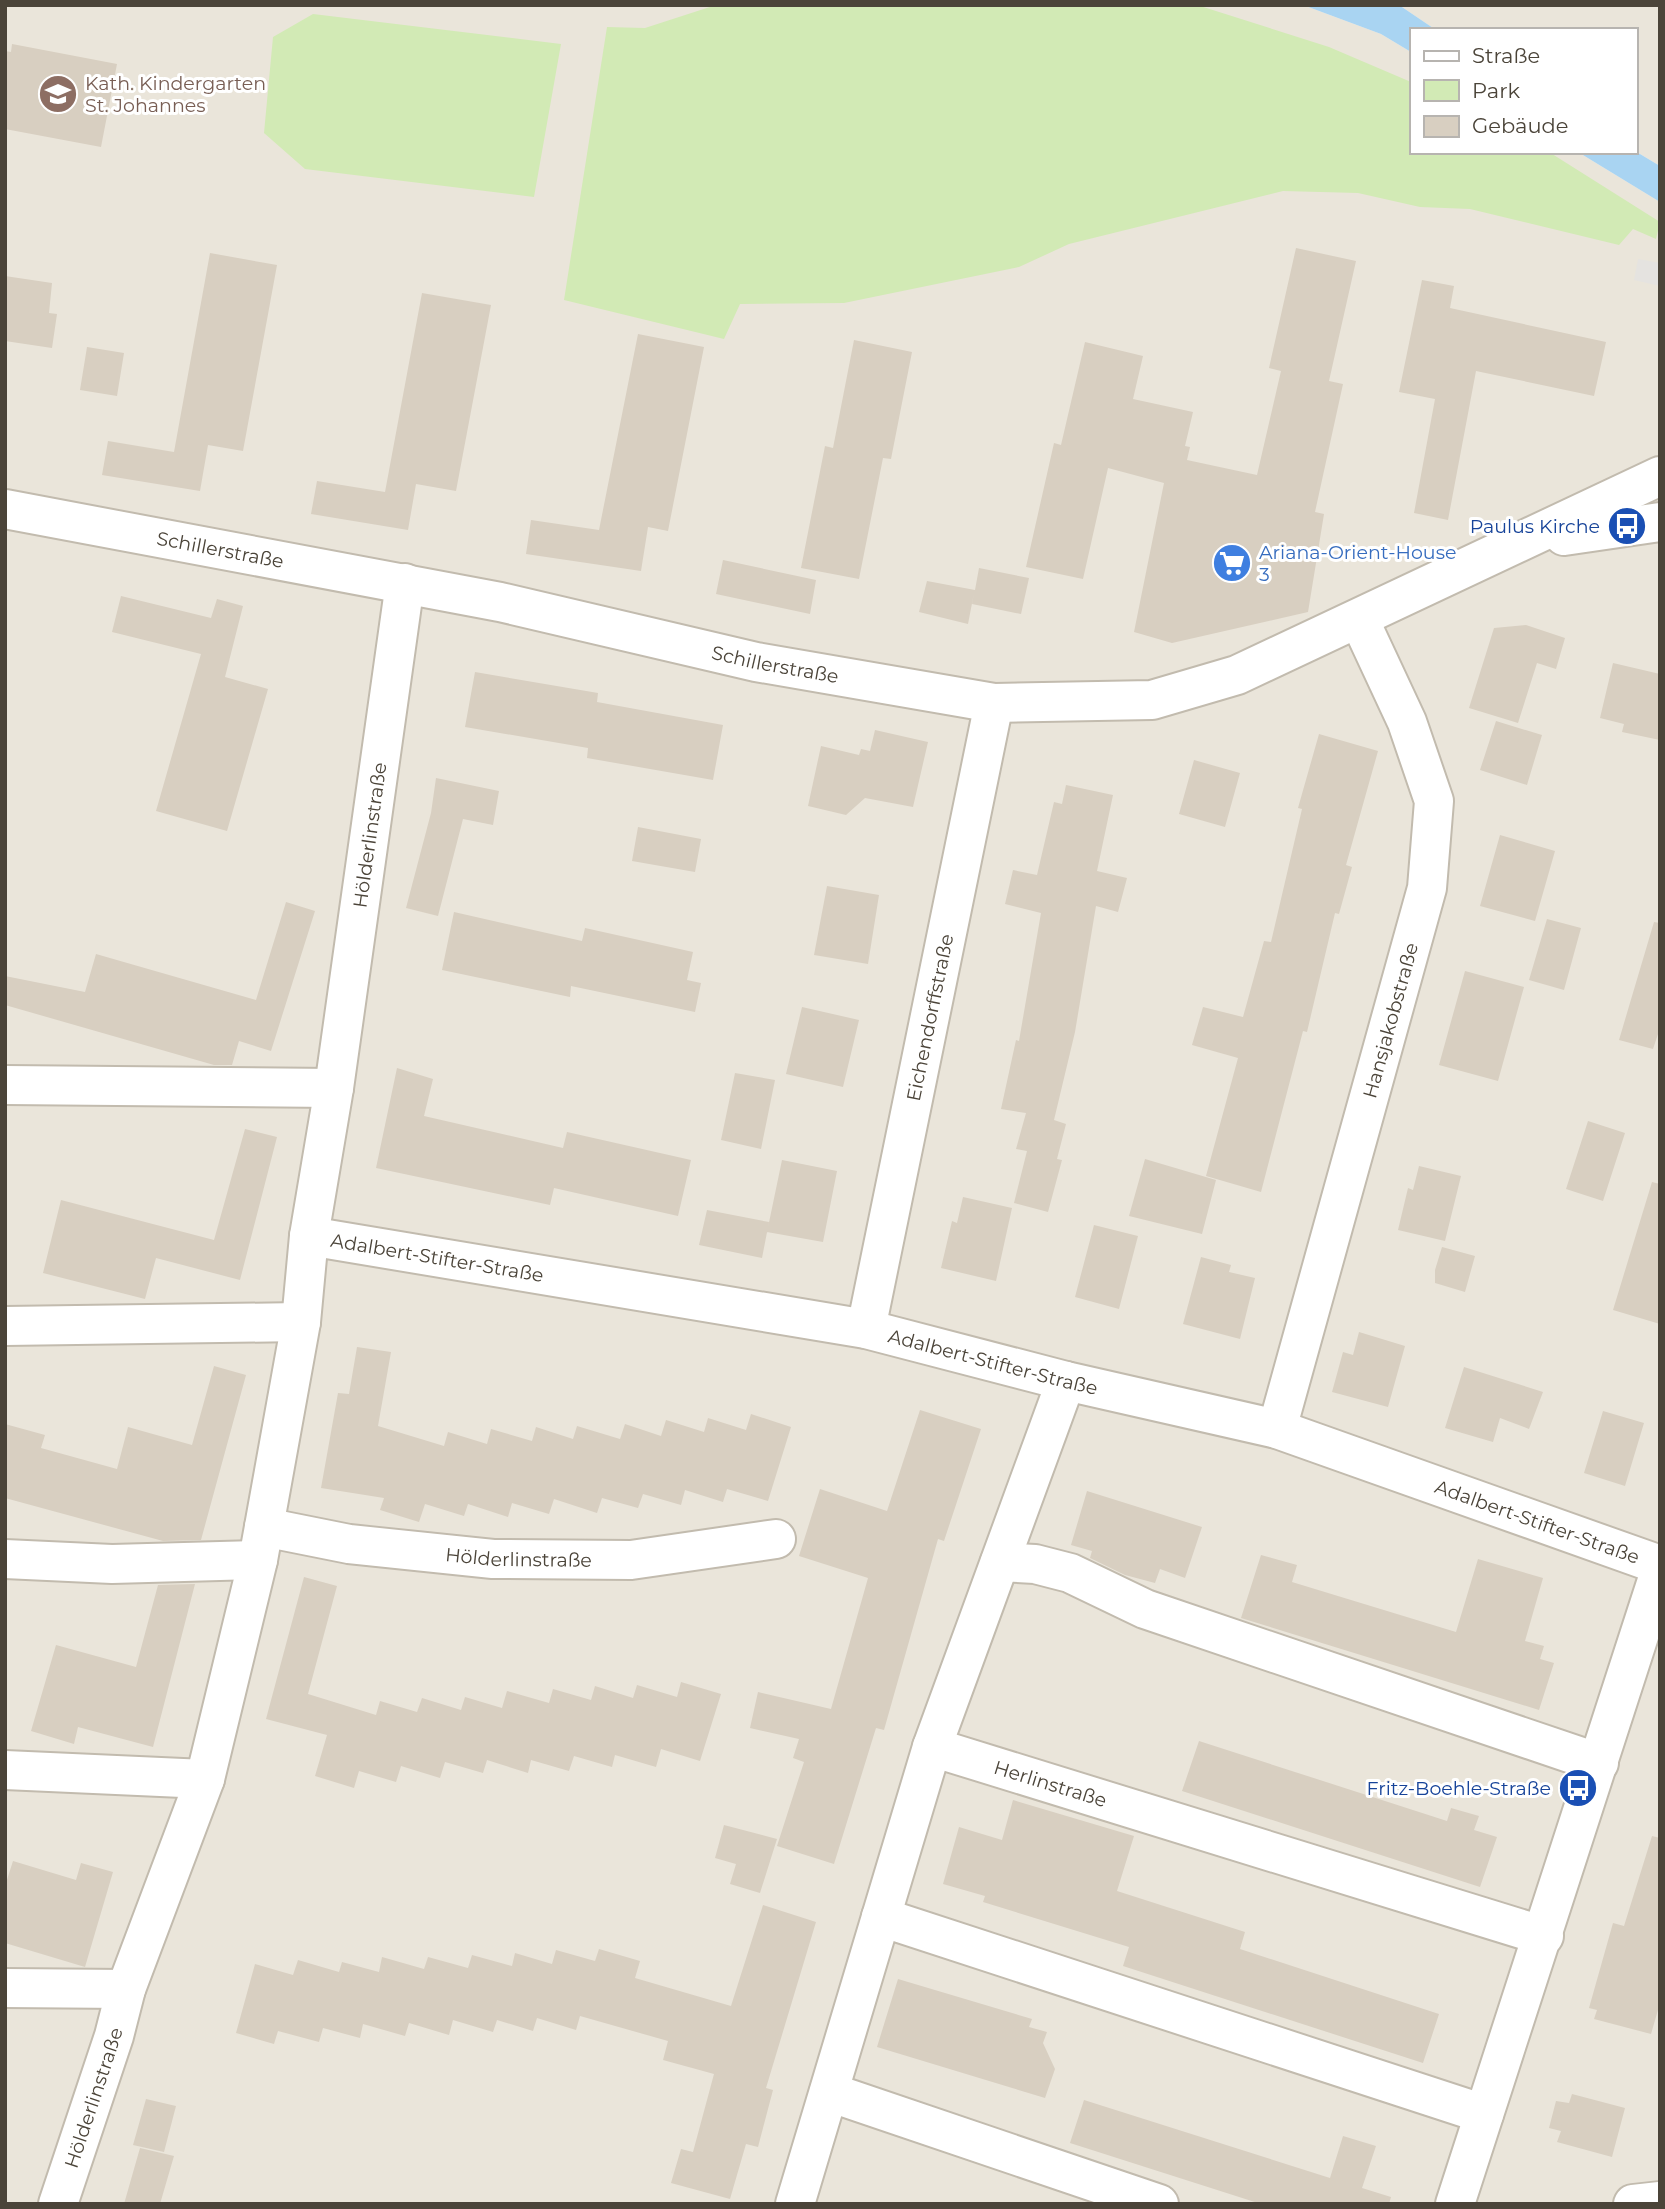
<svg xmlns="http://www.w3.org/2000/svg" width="1665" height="2209" font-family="Montserrat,sans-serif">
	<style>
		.residential { fill: #eae5da }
		.green { fill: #d2eab5 }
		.parking { fill: #e5e3e0 }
		.water { fill: #a9d4f2 }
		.building { fill: #d8cfc1 }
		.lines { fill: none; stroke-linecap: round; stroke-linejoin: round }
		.minor-casing { stroke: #c2bbae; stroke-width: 42 }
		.minor { stroke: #fff; stroke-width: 38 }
		.labels { text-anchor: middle; stroke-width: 6; stroke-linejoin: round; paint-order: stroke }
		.education-label { font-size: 19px; fill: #785e54; stroke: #fff; text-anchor: start }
		.transit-label { font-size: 19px; fill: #164399; stroke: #fff; text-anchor: end }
		.street-label { font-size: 19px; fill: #4b4439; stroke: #fff }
		.shop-label { font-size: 19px; fill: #366cbe; stroke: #fff; text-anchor: start }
	</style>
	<rect width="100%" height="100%" fill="#f6f3ec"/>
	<path class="residential" d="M5,5H1303L1381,34L1411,52V152H1578L1660,202V2204H5Z
		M1399,5H1660V166L1635,151V30H1436Z"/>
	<path class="green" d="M716,5H1197L1329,47L1411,82V152H1549L1660,222L1656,239L1633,229L1619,245L1470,209L1420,207L1358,193L1283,191L1069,244L1019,267L844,303L740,304L724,339L564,300L607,27L645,28Z
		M313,14L561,44L534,197L305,169L264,133L273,37Z"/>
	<path class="parking" d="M1638,259L1660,263V286L1634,280Z"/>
	<path class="water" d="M1303,5H1399L1436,30H1411V52L1381,34Z
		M1635,151L1660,166V202L1578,152Z"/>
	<path class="building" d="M12,44L117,64L101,147L5,129V51L11,52Z
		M1296,248L1356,261L1329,381L1343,384L1315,512L1324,514L1308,612L1172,643L1134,632L1164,483L1108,468L1083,579L1026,567L1054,443L1061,445L1085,342L1143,356L1133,399L1193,412L1185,446L1190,447L1187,460L1257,475L1281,371L1269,368Z
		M210,253L277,265L243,451L208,445L200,491L102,475L108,441L174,452Z
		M5,276L52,283L49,313L57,314L52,348L5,341Z
		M1422,280L1454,286L1450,308L1606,342L1594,396L1476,371L1448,520L1414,513L1435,399L1399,392Z
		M422,293L491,305L456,491L416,484L408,530L311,514L317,481L385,492Z
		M638,334L704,347L668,531L648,527L641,571L526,554L531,520L599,530Z
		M854,340L912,352L891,459L883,458L859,579L801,568L825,446L833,448Z
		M87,347L124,353L117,396L80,390Z
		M723,560L816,580L810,614L716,594Z
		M979,568L1029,578L1021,614L972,604L974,593L968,624L919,612L927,581L975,590Z
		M121,596L211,618L217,599L243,606L225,677L268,689L227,831L156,811L201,654L112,632Z
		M1526,625L1565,638L1556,669L1537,663L1518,723L1469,708L1494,628Z
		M1613,663L1660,674V740L1622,732L1624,724L1600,718Z
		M475,672L598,693L597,702L723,725L713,780L587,758L588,748L465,727Z
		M1496,721L1542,735L1527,785L1480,770Z
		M875,730L928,742L913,807L865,798L846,815L808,806L821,746L859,755L861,749L870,751Z
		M1319,734L1378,751L1346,865L1352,867L1339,914L1335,913L1307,1032L1303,1031L1261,1192L1206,1176L1238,1058L1192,1045L1203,1007L1243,1017L1264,941L1271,942L1302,809L1298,808Z
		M1194,760L1240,773L1225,827L1179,814Z
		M436,778L499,791L493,825L463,819L438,916L406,908L431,813Z
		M1066,785L1113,795L1097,871L1127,878L1118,912L1096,906L1075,1032L1054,1120L1066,1124L1057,1159L1062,1160L1048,1212L1014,1203L1027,1151L1016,1149L1026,1113L1001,1109L1016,1040L1019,1041L1041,913L1005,904L1013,870L1037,875L1054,802L1062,804Z
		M638,827L701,839L695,872L632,861Z
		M1500,835L1555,851L1535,921L1480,906Z
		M827,886L879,895L868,964L814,955Z
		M286,902L315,911L271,1051L239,1041L232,1065H214L5,1005V976L85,992L96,954L256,1000Z
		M454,912L582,941L585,928L693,952L687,980L701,983L695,1012L571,986L570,997L442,970Z
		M1547,919L1581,928L1564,990L1529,980Z
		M1654,922L1660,923V1028L1653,1049L1619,1040Z
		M1465,971L1524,987L1498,1081L1439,1065Z
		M802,1007L859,1020L843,1087L786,1074Z
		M397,1068L433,1079L424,1116L563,1148L567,1132L691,1160L678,1216L554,1188L550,1205L376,1168Z
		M735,1073L775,1080L761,1149L721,1140Z
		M1588,1121L1625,1133L1603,1201L1566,1189Z
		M245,1129L277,1137L240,1280L156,1258L145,1299L43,1273L61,1200L214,1240Z
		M1145,1159L1216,1180L1202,1234L1129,1216Z
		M782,1160L837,1171L823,1242L767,1232Z
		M1419,1166L1461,1176L1445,1241L1398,1230L1408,1188L1413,1190Z
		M1652,1182L1660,1184V1324L1613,1310Z
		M963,1197L1012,1208L996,1281L941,1268L952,1221L957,1223Z
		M707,1210L769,1222L762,1258L699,1245Z
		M1094,1225L1138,1236L1119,1309L1075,1297Z
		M1442,1247L1475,1256L1465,1292L1435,1283V1270Z
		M1201,1257L1231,1265L1229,1272L1255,1278L1240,1339L1183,1324Z
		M1359,1332L1405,1346L1388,1407L1332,1392L1343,1352L1353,1355Z
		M357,1347L391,1352L378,1426L444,1446L448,1432L487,1444L491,1429L532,1441L536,1427L573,1439L577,1426L620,1439L625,1424L661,1436L666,1420L704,1432L708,1418L746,1430L751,1414L791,1427L768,1501L727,1489L723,1502L685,1490L681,1505L643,1494L638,1508L602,1498L597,1513L554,1499L549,1514L512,1503L508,1517L468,1504L464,1516L425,1504L419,1522L380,1510L384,1498L321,1488L338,1393L349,1394Z
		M214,1366L246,1375L201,1540L163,1541L5,1498V1424L45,1435L41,1448L117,1469L128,1427L192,1445Z
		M1464,1367L1543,1392L1529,1429L1500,1418L1493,1442L1445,1428Z
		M920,1410L981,1429L944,1541L938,1539L884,1730L876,1728L834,1864L777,1846L804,1762L793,1758L799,1739L750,1728L758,1692L831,1709L868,1578L799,1556L820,1489L887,1511Z
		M1603,1411L1644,1423L1625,1486L1584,1473Z
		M1087,1491L1202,1527L1185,1578L1160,1569L1155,1583L1125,1575L1090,1558L1092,1551L1071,1545Z
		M1261,1555L1297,1565L1292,1582L1456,1632L1478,1559L1543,1578L1525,1641L1544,1646L1540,1659L1554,1663L1539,1710L1241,1618Z
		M304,1577L337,1586L308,1694L376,1715L380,1701L417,1712L422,1698L461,1710L465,1697L502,1708L507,1691L549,1703L553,1689L591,1700L595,1686L633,1698L637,1685L677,1697L681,1682L721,1694L700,1761L661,1749L656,1767L615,1755L612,1767L574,1756L569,1771L531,1760L528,1773L487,1760L483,1773L445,1762L440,1778L401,1766L396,1782L359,1771L354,1788L315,1776L327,1735L266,1719Z
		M195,1584L153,1747L78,1727L74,1744L31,1731L56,1645L136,1667L158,1585Z
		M1199,1741L1447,1821L1451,1808L1479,1816L1474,1830L1497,1837L1480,1887L1182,1791Z
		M1013,1800L1134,1836L1117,1891L1245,1932L1240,1949L1439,2014L1423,2063L1123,1966L1129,1947L983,1902L985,1896L943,1884L959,1827L1002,1840Z
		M724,1825L777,1839L760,1893L730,1884L736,1864L715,1858Z
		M1652,1836L1660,1838V2003L1651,2034L1594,2019L1597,2010L1589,2008L1613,1923L1624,1926Z
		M13,1861L76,1880L81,1863L113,1872L85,1967L5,1943V1886Z
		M763,1905L816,1922L766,2088L773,2090L758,2147L746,2144L730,2199L671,2183L681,2149L693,2152L714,2074L663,2060L668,2041L580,2016L576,2030L537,2018L533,2031L497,2020L493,2032L453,2020L449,2035L409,2023L405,2036L363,2024L360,2038L323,2028L319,2042L278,2031L274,2044L236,2033L255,1964L293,1975L298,1960L339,1972L342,1962L379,1972L382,1957L424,1969L428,1957L468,1968L472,1955L512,1966L515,1953L552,1964L556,1950L595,1961L599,1949L640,1961L635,1978L731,2006Z
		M898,1979L1032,2019L1029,2027L1047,2032L1043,2043L1055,2069L1045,2098L877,2047Z
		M1572,2094L1625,2108L1612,2157L1557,2142L1561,2131L1549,2128L1556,2101L1569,2103Z
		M146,2099L176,2106L164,2152L133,2145Z
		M1084,2100L1330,2178L1343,2136L1376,2146L1362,2188L1391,2197L1389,2204H1261L1070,2143Z
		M140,2148L174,2156L160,2204H124Z"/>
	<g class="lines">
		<g class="minor-casing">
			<g id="minor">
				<path id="s1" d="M5,509L500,602L756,662L994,703L1152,700L1237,675L1660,476"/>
				<path d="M1564,536L1660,522"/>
				<path d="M5,1085L334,1088"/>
				<path id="s2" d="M309,1236L866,1329L1066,1381L1277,1429L1660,1565"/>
				<path d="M5,1326L301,1322"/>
				<path id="s3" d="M866,1329L994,703"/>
				<path id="s4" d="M1277,1429L1427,888L1434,801L1407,722L1359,619"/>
				<path id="s5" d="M264,1527L349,1544L493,1559L631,1560L776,1539"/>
				<path d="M5,1559L112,1564L258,1560"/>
				<path d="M1000,1562L1035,1564L1070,1573L1145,1609L1599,1763"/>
				<path id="s6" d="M932,1747L1544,1936"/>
				<path d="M5,1770L205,1779"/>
				<path d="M881,1917L1484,2114"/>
				<path d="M5,1988L126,1989"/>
				<path d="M829,2092L1159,2204"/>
				<path id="s7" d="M58,2204L114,2036L126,1989L205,1779L258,1560L301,1322L309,1236L334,1088L405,583"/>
				<path d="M795,2204L932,1747L1066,1381"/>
				<path d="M1455,2204L1660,1571"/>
				<path d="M1633,2204L1660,2201"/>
			</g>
		</g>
		<use href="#minor" class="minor"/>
	</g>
	<defs>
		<g id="school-disc" transform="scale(2.0125)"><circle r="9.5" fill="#8d6e63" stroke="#fff"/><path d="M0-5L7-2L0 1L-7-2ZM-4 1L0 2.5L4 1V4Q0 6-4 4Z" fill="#fff"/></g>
		<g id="bus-disc" transform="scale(2.0125)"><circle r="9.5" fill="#1a4fb4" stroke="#fff"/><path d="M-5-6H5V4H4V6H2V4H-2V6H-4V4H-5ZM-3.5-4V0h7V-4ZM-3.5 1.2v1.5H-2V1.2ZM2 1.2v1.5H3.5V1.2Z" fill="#fff"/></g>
		<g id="supermarket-disc" transform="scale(2.0125)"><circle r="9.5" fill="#3f7fe0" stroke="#fff"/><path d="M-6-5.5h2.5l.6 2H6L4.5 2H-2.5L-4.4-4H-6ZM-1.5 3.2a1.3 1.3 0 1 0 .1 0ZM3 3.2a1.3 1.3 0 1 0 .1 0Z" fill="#fff"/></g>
	</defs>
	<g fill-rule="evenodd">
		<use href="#school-disc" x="58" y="94"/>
		<use href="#bus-disc" x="1627" y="526"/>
		<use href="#supermarket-disc" x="1232" y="563"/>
		<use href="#bus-disc" x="1578" y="1788"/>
	</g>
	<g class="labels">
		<g class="education-label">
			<text x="85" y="90">Kath. Kindergarten<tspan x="85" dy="22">St. Johannes</tspan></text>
		</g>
		<g class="transit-label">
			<text x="1600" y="533">Paulus Kirche</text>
			<text x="1551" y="1795">Fritz-Boehle-Straße</text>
		</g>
		<g class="street-label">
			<text dy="7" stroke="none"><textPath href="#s1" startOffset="219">Schillerstraße</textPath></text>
			<text dy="7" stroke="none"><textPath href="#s1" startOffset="786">Schillerstraße</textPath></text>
			<text dy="7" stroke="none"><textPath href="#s7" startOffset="1409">Hölderlinstraße</textPath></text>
			<text dy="7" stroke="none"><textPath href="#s3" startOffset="318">Eichendorffstraße</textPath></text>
			<text dy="7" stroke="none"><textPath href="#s4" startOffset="424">Hansjakobstraße</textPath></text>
			<text dy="7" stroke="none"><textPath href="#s2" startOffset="130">Adalbert-Stifter-Straße</textPath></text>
			<text dy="7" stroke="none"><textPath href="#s2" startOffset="696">Adalbert-Stifter-Straße</textPath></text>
			<text dy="7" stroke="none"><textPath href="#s2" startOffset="1264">Adalbert-Stifter-Straße</textPath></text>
			<text dy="7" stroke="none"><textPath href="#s5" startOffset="257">Hölderlinstraße</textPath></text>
			<text dy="7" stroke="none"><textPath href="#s6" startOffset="124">Herlinstraße</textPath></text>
			<text dy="7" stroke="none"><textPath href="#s7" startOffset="112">Hölderlinstraße</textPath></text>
		</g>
		<g class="shop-label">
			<text x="1259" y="559">Ariana-Orient-House<tspan x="1259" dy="22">3</tspan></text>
		</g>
	</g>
	<rect width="1665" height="2209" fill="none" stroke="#4b4439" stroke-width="14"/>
	<rect x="1410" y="28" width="228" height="126" fill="#ffffff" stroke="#b7b4b0" stroke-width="2"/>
	<rect x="1424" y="51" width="35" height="10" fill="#ffffff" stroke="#b7b4b0" stroke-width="2"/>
	<text x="1472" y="63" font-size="21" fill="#4b4439">Straße</text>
	<rect x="1424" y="80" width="35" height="21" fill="#d2eab5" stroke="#b7b4b0" stroke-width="2"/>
	<text x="1472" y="98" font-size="21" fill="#4b4439">Park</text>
	<rect x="1424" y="116" width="35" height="21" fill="#d8cfc1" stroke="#b7b4b0" stroke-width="2"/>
	<text x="1472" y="133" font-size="21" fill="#4b4439">Gebäude</text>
</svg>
